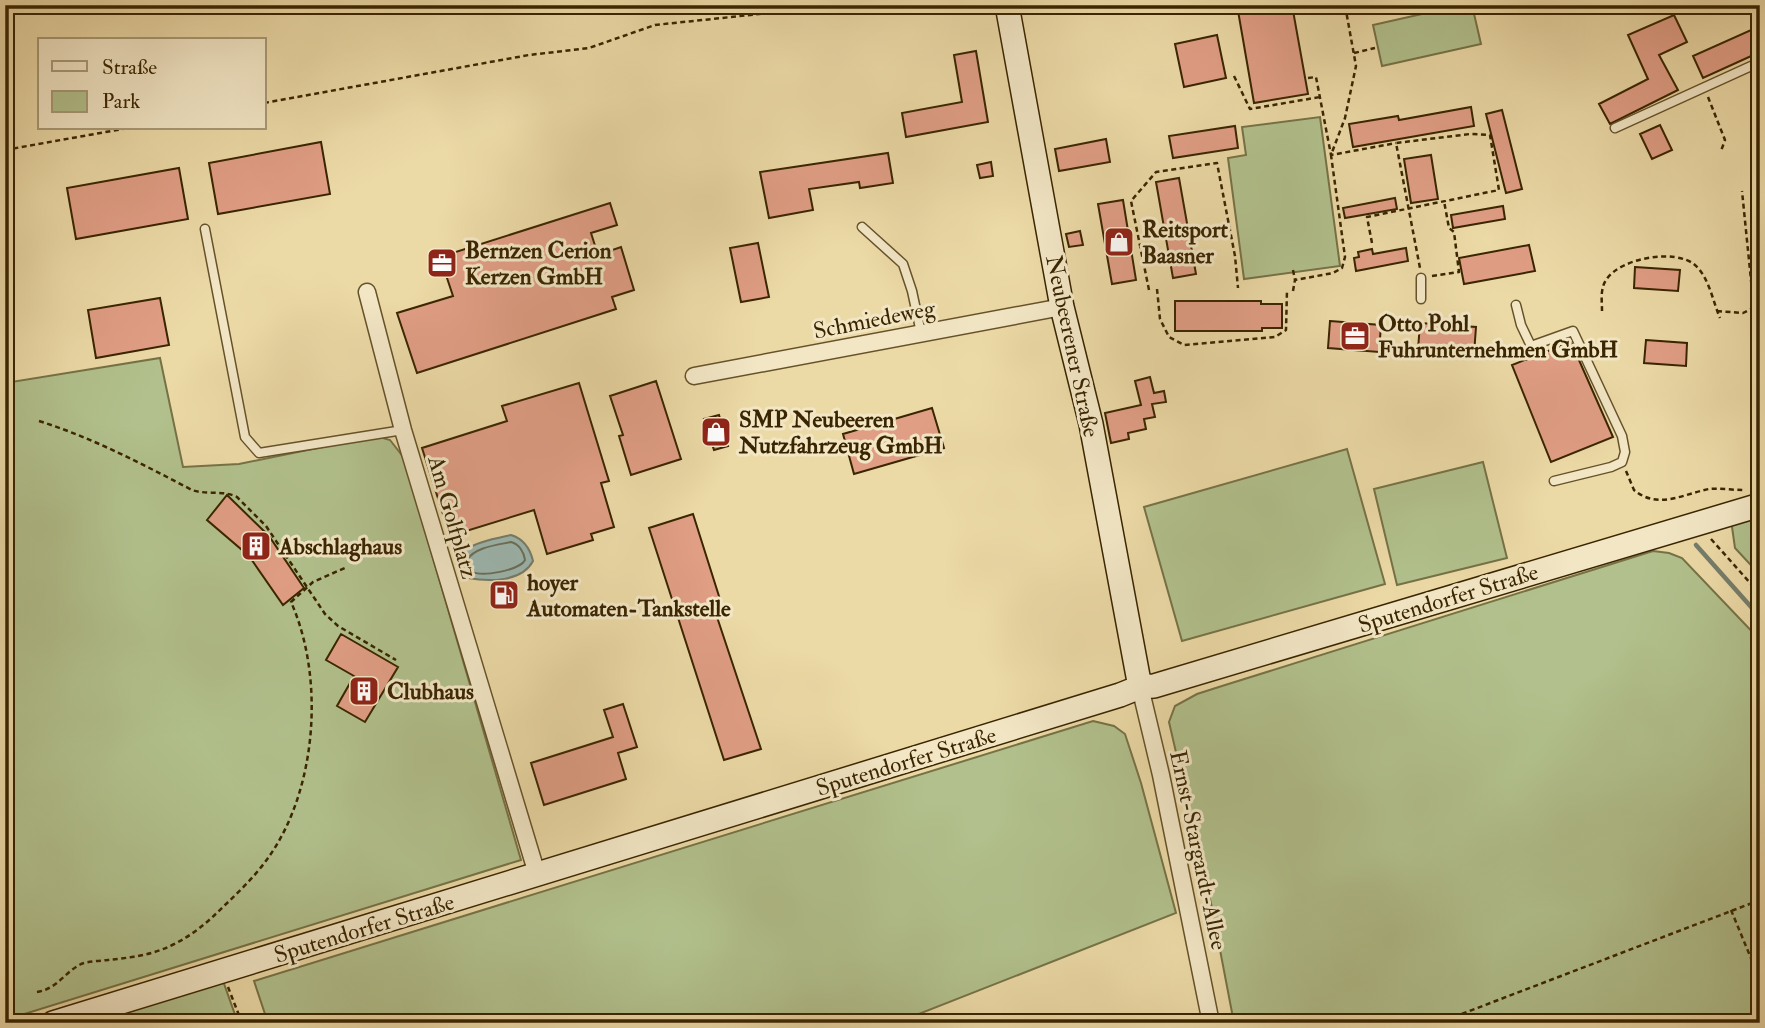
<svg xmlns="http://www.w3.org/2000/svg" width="1765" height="1028" font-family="'IM FELL Double Pica',serif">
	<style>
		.green { fill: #b1c08c; stroke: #767246; stroke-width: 2 }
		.water { fill: #9cb8b2; stroke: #757d6b; stroke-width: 2 }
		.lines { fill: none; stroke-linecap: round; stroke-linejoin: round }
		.shore { stroke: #6b6e5a; stroke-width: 2 }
		.stream { stroke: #757d6b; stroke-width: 4.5 }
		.building { fill: #e09e85; stroke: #3a2501; stroke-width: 2 }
		.lane-casing { stroke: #66522a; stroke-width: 11 }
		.street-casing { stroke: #66522a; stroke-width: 19 }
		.secondary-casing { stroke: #3a2501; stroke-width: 26 }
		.path { stroke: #3a2501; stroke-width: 2.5; stroke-dasharray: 5 3.5; stroke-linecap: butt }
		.lane { stroke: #f2e6c5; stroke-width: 8 }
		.street { stroke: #f2e6c5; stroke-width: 16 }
		.secondary { stroke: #f2e6c5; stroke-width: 23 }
		.labels { text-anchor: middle; stroke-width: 6; stroke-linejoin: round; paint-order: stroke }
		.poi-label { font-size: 23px; font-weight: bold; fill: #3a2501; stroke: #f2e6c5; text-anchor: start }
		.street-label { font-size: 23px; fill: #3a2501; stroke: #f2e6c5 }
	</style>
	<rect width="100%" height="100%" fill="#ebd9a6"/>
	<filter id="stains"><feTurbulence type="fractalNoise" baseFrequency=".00286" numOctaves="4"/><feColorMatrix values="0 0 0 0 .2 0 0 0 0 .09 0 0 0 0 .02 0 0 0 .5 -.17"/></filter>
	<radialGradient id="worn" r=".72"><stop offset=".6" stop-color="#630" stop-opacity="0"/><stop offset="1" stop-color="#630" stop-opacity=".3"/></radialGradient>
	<path class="green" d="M1462,5H1472L1481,44L1382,66L1373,25Z
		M1320,117L1340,266L1244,279L1228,158L1246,155L1242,127Z
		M160,358L183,467L239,464L376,436L390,440L404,458L521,860L5,1020V383Z
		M1347,449L1385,584L1182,641L1144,507Z
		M1483,462L1507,558L1397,585L1374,489Z
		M1760,511V575L1735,548L1731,520Z
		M1653,551L1669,553L1682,558L1760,640V1023H1234L1212,908L1169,722L1175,706L1197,694L1222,686Z
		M1093,721L1114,726L1125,734L1141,783L1176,913L906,1019L895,1023H268L254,981Z
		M222,978L238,1023H100L106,1012Z"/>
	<path class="water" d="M511,535C524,539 530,548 533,561C522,582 489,582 468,578C442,546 489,540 511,535Z"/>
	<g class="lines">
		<path class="shore" d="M511,542C519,544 524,552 525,560C520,570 481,578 471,571C467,568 468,564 467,560C475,547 497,545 511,542Z"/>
		<path class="stream" d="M1696,545L1760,617"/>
	</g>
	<path class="building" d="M1237,5H1292L1308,94L1254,103Z
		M1674,15L1687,42L1659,55L1678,90L1610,124L1599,104L1648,79L1628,35Z
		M1760,26V52L1703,78L1693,56Z
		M1217,35L1226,78L1184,87L1175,44Z
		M976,51L988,122L906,137L902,113L962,102L954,55Z
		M1471,107L1474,126L1353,147L1349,124L1398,116L1399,120Z
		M1502,110L1522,189L1506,193L1486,114Z
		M1660,125L1672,150L1652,159L1640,134Z
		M1235,126L1238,148L1173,158L1169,136Z
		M1106,139L1110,162L1059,171L1055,149Z
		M321,142L330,194L218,214L209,163Z
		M888,153L893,183L860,188L859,182L809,189L813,210L769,218L760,172Z
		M1431,155L1438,199L1411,203L1404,159Z
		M991,162L993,176L980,178L977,165Z
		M179,168L188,219L76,239L67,188Z
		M1179,178L1196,274L1173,278L1156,182Z
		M1395,198L1397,209L1345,218L1343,208Z
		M1123,200L1136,280L1112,284L1098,204Z
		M610,203L617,225L591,233L598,255L621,247L634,290L612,297L616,309L417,373L397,313L453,296L440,257Z
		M1503,206L1505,219L1453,228L1451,215Z
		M1080,231L1083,245L1069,247L1066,234Z
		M758,243L769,297L741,302L730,248Z
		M1529,245L1535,271L1464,284L1459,258Z
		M1406,248L1408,261L1356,271L1354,258L1359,257L1358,252L1372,249L1373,254Z
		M1635,267L1680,270L1678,291L1634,288Z
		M160,298L169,345L96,358L88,310Z
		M1175,301H1261V304H1282V328H1262V331H1175Z
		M1330,321L1381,325L1379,352L1328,348Z
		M1420,323L1476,327L1474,354L1418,350Z
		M1646,340L1687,343L1686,366L1644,363Z
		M1571,342L1613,437L1551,462L1512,365Z
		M1150,377L1154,393L1164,391L1166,402L1152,404L1155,417L1144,419L1146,429L1128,433L1129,439L1111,443L1105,413L1141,405L1135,381Z
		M656,381L681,459L631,475L619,436L623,435L610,396Z
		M579,383L609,481L601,483L614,527L591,534L593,540L547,554L534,510L450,536L422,448L507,421L502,406Z
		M932,408L944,448L854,474L843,434Z
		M719,415L728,446L714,450L704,419Z
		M227,495L269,536L304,588L283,605L249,556L207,520Z
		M693,514L724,612L716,614L761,749L724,760L649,528Z
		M514,585L517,595L494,602L491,592Z
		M341,634L398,667L365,722L337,706L354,676L326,660Z
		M623,704L637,747L618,753L626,779L544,805L531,763L613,737L604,710Z"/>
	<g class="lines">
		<g class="lane-casing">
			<path id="lane" d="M1615,128L1760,62
				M862,227L903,264L912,291L921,333
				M205,229L245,437L259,453L403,430
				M1421,299V278
				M1516,305L1521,325L1531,346L1573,331L1622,436L1625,452L1622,462L1611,467L1554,481"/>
		</g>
		<g class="street-casing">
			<path id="street" d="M367,292L403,430L537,874
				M694,376L1062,307
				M1140,687L1161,775L1211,1023"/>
		</g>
		<g class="secondary-casing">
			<path id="secondary" d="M1007,5L1062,307L1091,424L1140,687
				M53,1023L1120,695L1140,687L1154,686L1760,505"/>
		</g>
		<path class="path" d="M1354,53L1375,48
			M1234,76L1250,109L1320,97
			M1308,78L1316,77L1331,155L1396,143
			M1708,97L1725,140L1721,151
			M264,103L529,55L589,48L655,25L845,5
			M5,150L128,128
			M1372,243L1367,217C1411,208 1455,199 1499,190L1490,135L1470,134L1396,143L1420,268
			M1293,270L1295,280
			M1432,276L1459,272L1454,232L1449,228L1444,201
			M1157,289L1160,319L1169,337L1184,345L1275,337L1286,330L1287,290
			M1149,290L1131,201L1156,172L1217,163L1235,256L1238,288
			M1293,291L1295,280L1333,273L1342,268L1345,257L1331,155L1345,118L1356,66L1345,5
			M1602,311C1602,301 1600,289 1606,280C1620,258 1675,248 1695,265C1709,277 1713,302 1720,318
			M1717,311L1743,313L1751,309L1753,300L1742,191
			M39,421C93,438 142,464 192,490C206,495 224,490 237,497L266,526L325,614L338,626L396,660
			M1626,471L1634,490C1658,510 1683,494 1709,489C1719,488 1732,490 1743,490
			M1711,539L1760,594
			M1731,910L1760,980
			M228,987L242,1023
			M37,992C57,989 65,972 81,964C89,961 99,961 108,960C128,958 152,955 170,946C192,936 208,922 225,905C240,891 256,875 268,858C317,790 325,678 291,602L313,582L347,567
			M1438,1023L1760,900"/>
		<use href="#lane" class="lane"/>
		<use href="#street" class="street"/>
		<use href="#secondary" class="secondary"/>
	</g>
	<defs>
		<g id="shop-square" transform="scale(1.575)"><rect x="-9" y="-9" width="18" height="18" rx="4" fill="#8f2418" stroke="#f2e6c5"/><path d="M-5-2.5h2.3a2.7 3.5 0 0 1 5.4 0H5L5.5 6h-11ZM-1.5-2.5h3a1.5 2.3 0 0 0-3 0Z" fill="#fff"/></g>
		<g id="office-square" transform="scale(1.575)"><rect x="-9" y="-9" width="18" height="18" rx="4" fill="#8f2418" stroke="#f2e6c5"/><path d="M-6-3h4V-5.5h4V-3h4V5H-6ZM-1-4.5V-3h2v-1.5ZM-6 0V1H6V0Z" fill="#fff"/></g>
		<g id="building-square" transform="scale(1.575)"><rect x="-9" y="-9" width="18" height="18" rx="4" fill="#8f2418" stroke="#f2e6c5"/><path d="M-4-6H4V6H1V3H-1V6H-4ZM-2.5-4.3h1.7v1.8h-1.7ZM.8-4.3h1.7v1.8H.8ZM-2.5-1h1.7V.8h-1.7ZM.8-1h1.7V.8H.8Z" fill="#fff"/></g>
		<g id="fuel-square" transform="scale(1.575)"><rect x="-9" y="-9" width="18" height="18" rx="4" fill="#8f2418" stroke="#f2e6c5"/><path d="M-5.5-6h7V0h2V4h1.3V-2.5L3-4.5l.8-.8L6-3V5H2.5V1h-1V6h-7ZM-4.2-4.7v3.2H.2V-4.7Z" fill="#fff"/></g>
	</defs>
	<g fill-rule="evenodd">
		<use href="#shop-square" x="1119" y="242"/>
		<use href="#office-square" x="442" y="263"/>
		<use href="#office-square" x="1355" y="336"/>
		<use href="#shop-square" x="716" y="432"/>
		<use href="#building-square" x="256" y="546"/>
		<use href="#fuel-square" x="504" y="595"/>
		<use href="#building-square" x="364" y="691"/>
	</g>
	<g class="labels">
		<g class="poi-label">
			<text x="1142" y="237">Reitsport<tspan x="1142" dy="26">Baasner</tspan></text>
			<text x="465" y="258">Bernzen Cerion<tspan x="465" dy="26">Kerzen GmbH</tspan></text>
			<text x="1378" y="331">Otto Pohl<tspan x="1378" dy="26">Fuhrunternehmen GmbH</tspan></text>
			<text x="739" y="427">SMP Neubeeren<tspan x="739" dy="26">Nutzfahrzeug GmbH</tspan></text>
			<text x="279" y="554">Abschlaghaus</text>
			<text x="527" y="590">hoyer<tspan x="527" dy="26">Automaten-Tankstelle</tspan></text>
			<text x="387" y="699">Clubhaus</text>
		</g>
		<g class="street-label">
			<text transform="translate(874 319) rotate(-11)" y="8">Schmiedeweg</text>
			<text transform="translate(1073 346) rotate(78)" y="8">Neubeerener Straße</text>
			<text transform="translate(453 517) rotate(74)" y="8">Am Golfplatz</text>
			<text transform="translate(1448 598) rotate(-17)" y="8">Sputendorfer Straße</text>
			<text transform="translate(906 761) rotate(-17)" y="8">Sputendorfer Straße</text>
			<text transform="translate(1199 850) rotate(78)" y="8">Ernst-Stargardt-Allee</text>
			<text transform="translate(364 928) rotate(-17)" y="8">Sputendorfer Straße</text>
		</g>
	</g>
	<rect width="1765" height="1028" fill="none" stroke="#ebd9a6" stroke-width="28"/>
	<rect x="7" y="7" width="1751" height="1014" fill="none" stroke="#3a2501" stroke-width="3.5"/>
	<rect x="14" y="14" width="1737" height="1000" fill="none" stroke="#3a2501" stroke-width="2"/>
	<rect x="38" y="38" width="228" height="91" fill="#f2e6c5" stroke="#a89977" stroke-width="2"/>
	<rect x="52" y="61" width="35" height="10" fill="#f2e6c5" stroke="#a89977" stroke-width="2"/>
	<text x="102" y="74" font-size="21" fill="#3a2501">Straße</text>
	<rect x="52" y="91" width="35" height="21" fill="#b1c08c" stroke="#a89977" stroke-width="2"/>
	<text x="102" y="108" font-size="21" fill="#3a2501">Park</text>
	<rect width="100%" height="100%" filter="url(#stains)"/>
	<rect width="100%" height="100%" fill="url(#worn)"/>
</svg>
